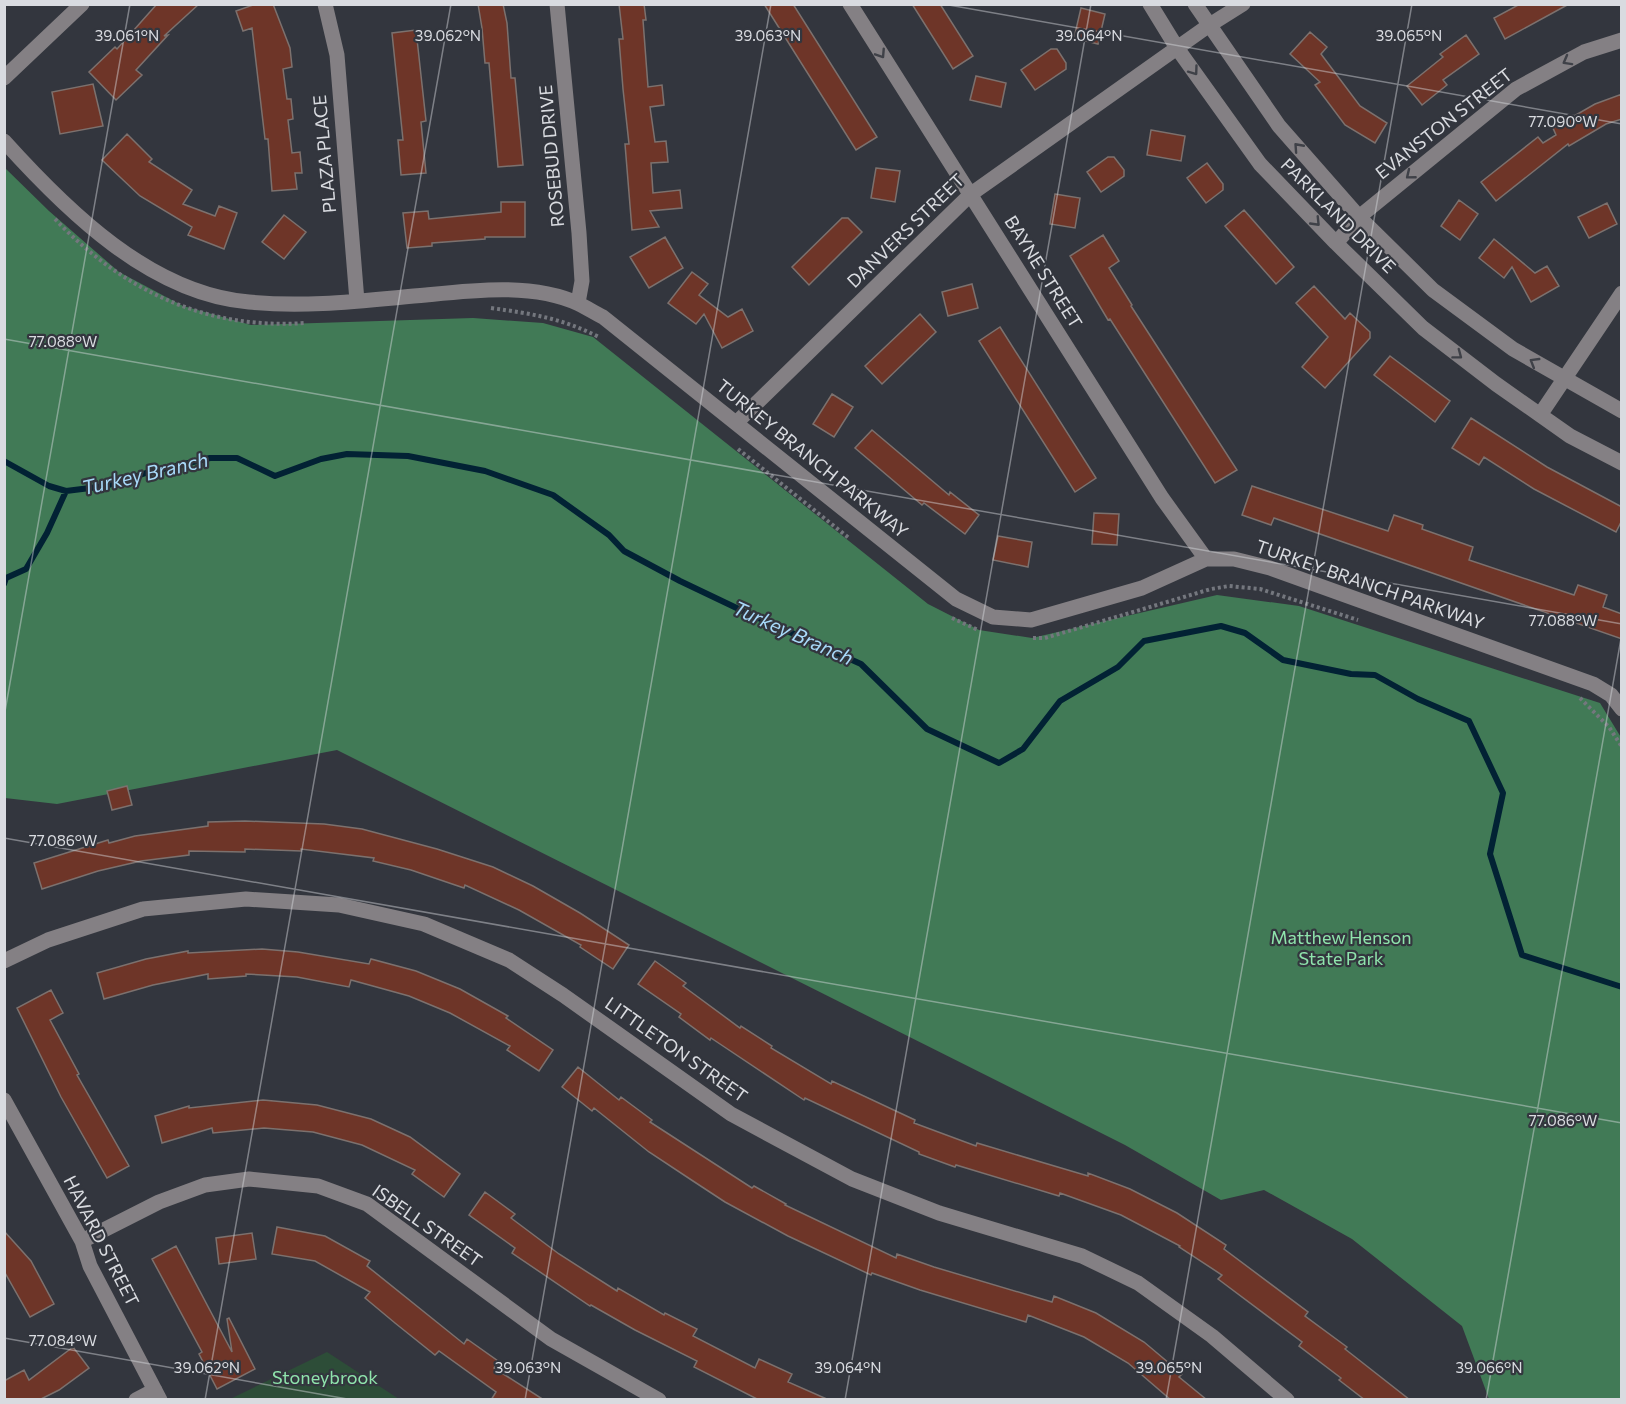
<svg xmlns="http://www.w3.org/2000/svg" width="1626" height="1404" font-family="Commissioner,sans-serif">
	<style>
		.green { fill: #2d4d38 }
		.forest { fill: #417a56 }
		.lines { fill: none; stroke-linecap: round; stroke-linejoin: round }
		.stream { stroke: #022234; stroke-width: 6 }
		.building { fill: #6e3528; stroke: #7c716e; stroke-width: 1.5 }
		.path { stroke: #74777e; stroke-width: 4; stroke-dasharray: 3 3; stroke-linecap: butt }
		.minor { stroke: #848084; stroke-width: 15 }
		.oneway { stroke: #3f4148 }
		.ticks { fill: none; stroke: #d9dbe0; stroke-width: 1.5; stroke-opacity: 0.45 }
		.labels { text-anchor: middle; stroke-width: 4.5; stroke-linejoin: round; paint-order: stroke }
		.street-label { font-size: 18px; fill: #d9dbe0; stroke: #33363e }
		.park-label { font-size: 18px; fill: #8fe4ac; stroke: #33363e }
		.water-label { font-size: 20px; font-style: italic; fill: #a8d9f9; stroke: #33363e }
		.ticks-label { font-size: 15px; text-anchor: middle; fill: #d9dbe0; stroke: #33363e; stroke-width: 4.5; stroke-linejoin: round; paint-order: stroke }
	</style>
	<rect width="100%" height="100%" fill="#33363e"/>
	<path class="green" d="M327,1352L399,1399H230Z"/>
	<path class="forest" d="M4,167L49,211L119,272L183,306L251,325L473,318L543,323L593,337L928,604L979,630L1032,638L1217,595L1299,606L1600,703L1622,739L1621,1399H1489L1462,1326L1352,1239L1264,1190L1221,1200L1125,1145L337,750L57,804L5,798Z"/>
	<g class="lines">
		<path class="stream" d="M4,461L49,486L66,491L106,486L146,473L210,458H237L275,476L321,459L347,454L408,456L485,471L553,495L609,535L624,551L680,581L745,612L861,664L927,729L999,763L1023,749L1060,701L1118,667L1144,641L1221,626L1245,633L1283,660L1351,674L1375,675L1418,699L1469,721L1503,793L1490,854L1522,955L1622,987
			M4,584L6,578L26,569L47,533L66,491"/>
	</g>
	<path class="building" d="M157,4H199L164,36L168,35L136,70L142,75L116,100L89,72L115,47L117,49Z
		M256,4H273L290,48L292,67L283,69L287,99H291L293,119L288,120L292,153L300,152L302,173H295L297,189L272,191L268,139H265L252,28L243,31L236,11Z
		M478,4H503L507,23L511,78H515L523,165L498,167L489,63H485L482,28Z
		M619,4H644L646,20H643L648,87L662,85L664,105L650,107L655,142L666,141L668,162L651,163L653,193L680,190L682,208L650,211L659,227L632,230L625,144H629L623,89L619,39H623Z
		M764,4H793L877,137L856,150Z
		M912,4H940L973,56L953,69Z
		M1520,4H1569L1505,39L1494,18Z
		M1081,8L1105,14L1098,44L1074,38Z
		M416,30L426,121L421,122L426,173L401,175L398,140H403L392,33Z
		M1310,32L1327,47L1321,54L1360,106L1387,123L1375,143L1345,125L1315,85L1320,82L1290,54Z
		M1466,35L1479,54L1443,80L1447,85L1422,105L1407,86L1443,57L1440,54Z
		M1051,49H1057L1066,63V69L1035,90L1021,70Z
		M976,76L1006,83L1001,107L970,100Z
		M93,84L103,126L60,134L52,92Z
		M1622,94V119L1606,124L1569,146L1568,144L1496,201L1481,182L1538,137L1543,143L1556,135L1553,128L1595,104Z
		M1151,130L1185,136L1181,161L1147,155Z
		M127,134L152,159L149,162L192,190L183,204L215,216L219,206L237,213L224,249L188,235L192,227L140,196L102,160Z
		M1108,157H1114L1124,170V176L1101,192L1087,172Z
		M1207,163L1223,184V190L1206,203L1187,178Z
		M876,168L900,171L895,202L871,198Z
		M1055,194L1080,198L1075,228L1050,224Z
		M1459,200L1478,214L1460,240L1441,226Z
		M501,202H525V237H485V239L432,243V246L407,248L403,213L428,211L429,219L501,212Z
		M1607,203L1617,224L1589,238L1578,217Z
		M1244,210L1294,267L1276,284L1225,226Z
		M284,215L306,232L284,259L262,242Z
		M842,218H848L862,232L809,285L792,267Z
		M1103,235L1119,261L1109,268L1132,305L1131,306L1237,470L1215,483L1110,319L1108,320L1070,256Z
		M665,237L683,268L649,288L630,257Z
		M1494,239L1535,273L1547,266L1559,286L1531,302L1512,267L1504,278L1479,258Z
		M692,272L708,284L699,295L728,317L742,309L753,331L722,348L704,314L696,324L668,303Z
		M972,284L978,308L948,316L942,292Z
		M1314,286L1345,319L1350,313L1370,332V338L1325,388L1302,367L1328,337L1296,303Z
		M920,314L936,332L882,384L865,366Z
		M1000,327L1096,478L1075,492L979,341Z
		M1390,356L1450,401L1435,422L1374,375Z
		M832,394L853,407L834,437L813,424Z
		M1471,418L1547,467L1622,507V520L1616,532L1534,489L1484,457L1479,465L1452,448Z
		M872,430L949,495L950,492L979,515L965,534L924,503L922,505L855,448Z
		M1252,486L1388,531L1394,515L1423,525L1422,529L1473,547L1469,560L1574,595L1578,585L1607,595L1603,607L1622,614V639L1274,518L1271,525L1242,515Z
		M1094,513L1119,514L1117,545L1092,544Z
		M998,536L1032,542L1028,567L993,560Z
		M127,786L132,805L112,810L107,791Z
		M245,821L324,824L362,829L437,849L493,867L533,886L580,913L629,945L613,969L580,947L581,945L519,910L465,885L464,888L411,870L373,861L374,858L301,849V851L245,849V852L189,851V855L141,861L98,871L42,889L34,863L108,840L109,843L135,836L208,826V822Z
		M262,949L298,952L369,964L371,959L416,971L460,989L508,1016L506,1018L553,1050L539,1071L507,1050L510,1046L450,1013L409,996L351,980L349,987L297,977L246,974V976L208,979V974L153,985L104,999L97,973L146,959L188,951V953Z
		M655,961L686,983L683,986L740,1028L741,1026L772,1046L771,1048L831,1084L832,1081L915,1120L914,1123L976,1146L977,1143L1088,1176V1173L1130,1189L1177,1213L1226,1245L1224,1249L1308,1312L1305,1316L1347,1347L1345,1349L1410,1400H1365L1339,1380L1341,1378L1299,1346L1302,1342L1218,1279L1222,1275L1179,1247L1180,1246L1121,1215L1060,1193L1059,1196L956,1165L955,1167L919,1154V1152L805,1098L804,1100L711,1038L710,1040L679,1017L681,1014L638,984Z
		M51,990L63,1013L50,1020L79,1074L77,1075L129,1166L107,1178L61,1097L17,1008Z
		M578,1067L619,1100L621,1097L652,1120L650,1122L752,1188L754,1186L786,1204L785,1205L896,1258L897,1254L934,1267L1052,1302L1054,1296L1096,1313L1144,1342L1182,1374L1179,1377L1207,1400H1171L1128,1363L1084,1337L1028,1315L1026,1322L920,1290L872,1273L871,1275L788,1236L725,1202L693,1181L649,1152L594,1108L592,1111L562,1087Z
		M263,1100L317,1105L371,1119L410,1137L460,1174L444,1197L412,1174L415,1170L362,1145L313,1132L264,1128L213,1133L212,1128L162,1143L155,1116L189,1106V1108Z
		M485,1192L515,1214L511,1218L559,1254L617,1291L618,1288L664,1315L665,1313L697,1329L693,1336L755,1368L759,1359L792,1374L788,1382L829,1400H759L694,1367L697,1361L635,1330L591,1305L590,1306L512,1253L515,1248L469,1215Z
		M277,1227L325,1236L370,1261L367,1266L464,1344L467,1339L498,1361L494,1368L544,1400H491L496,1392L439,1351L435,1355L395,1323L365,1298L370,1292L315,1261L272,1254Z
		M4,1231L31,1261L54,1304L30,1317L4,1271Z
		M252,1233L256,1259L219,1264L216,1238Z
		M176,1246L232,1352L227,1319L229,1318L255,1369L217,1389L199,1354L202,1352L152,1259Z
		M73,1347L89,1368L59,1390L39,1400H4V1381L24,1370L29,1380Z"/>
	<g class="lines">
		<path class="path" d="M55,219C122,290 206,330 304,323
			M491,308C533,314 561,318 599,337
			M738,449L849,538
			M952,618L978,630
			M1033,638H1045L1211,589L1229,586L1260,589L1358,620
			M1580,698L1609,727L1622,747"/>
		<path class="minor" d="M325,4L337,55L357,301
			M557,4L579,233L582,281L578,303
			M850,4L1162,498L1206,559
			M1150,4L1177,48L1260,164L1336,243L1423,328L1496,384L1570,436L1622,463
			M1195,4L1279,126L1359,217L1433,290L1513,349L1622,411
			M4,78L82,4
			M4,141C67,211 151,294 249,302C308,308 368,300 426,295C475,290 534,283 579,304C587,308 595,313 603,317L956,599L993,617L1031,620L1142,588L1206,559H1234L1270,568L1593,684L1611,695L1622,709
			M1336,243L1359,217L1516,89L1584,52L1622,40
			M1540,415L1622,293
			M736,423L971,194L1208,26L1243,4
			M4,961L48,940L143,909L246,899L339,905L424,924L509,960L563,995L731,1114L852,1179L939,1213L1082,1256L1138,1283L1212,1336L1287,1400
			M4,1100L82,1241L90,1266L160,1400
			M82,1241L159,1202L205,1185L249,1179L318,1186L367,1204L551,1339L659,1400
			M136,1400L155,1390"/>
	</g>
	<defs><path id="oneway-chevron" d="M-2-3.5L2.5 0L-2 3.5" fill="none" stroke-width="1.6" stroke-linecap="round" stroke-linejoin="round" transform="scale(1.5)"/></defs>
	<g class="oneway">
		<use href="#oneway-chevron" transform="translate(881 54) rotate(57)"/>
		<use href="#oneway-chevron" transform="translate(1567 61) rotate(151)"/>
		<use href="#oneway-chevron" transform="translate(1194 71) rotate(54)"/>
		<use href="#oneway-chevron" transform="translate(1298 147) rotate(-132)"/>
		<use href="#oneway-chevron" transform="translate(1410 175) rotate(141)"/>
		<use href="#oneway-chevron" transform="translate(1316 222) rotate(46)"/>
		<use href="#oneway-chevron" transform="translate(1458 355) rotate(37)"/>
		<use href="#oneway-chevron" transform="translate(1534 362) rotate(-149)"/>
	</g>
	<path class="ticks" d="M943,4L1622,124M4,339L1622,624M4,717L130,4M4,838L1622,1123M4,1338L353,1400M205,1400L451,4M525,1400L771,4M845,1400L1091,4M1166,1400L1412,4M1486,1400L1622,633"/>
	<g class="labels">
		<g class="street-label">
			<text transform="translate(1444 124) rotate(-38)" y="6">EVANSTON STREET</text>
			<text transform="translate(325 154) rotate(-95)" y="6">PLAZA PLACE</text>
			<text transform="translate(552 156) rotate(-95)" y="6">ROSEBUD DRIVE</text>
			<text transform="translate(1338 216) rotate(45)" y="6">PARKLAND DRIVE</text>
			<text transform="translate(906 231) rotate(-44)" y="6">DANVERS STREET</text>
			<text transform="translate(1043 272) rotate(58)" y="6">BAYNE STREET</text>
			<text transform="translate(812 459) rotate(39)" y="6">TURKEY BRANCH PARKWAY</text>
			<text transform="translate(1370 585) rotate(19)" y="6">TURKEY BRANCH PARKWAY</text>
			<text transform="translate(676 1050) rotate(35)" y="6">LITTLETON STREET</text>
			<text transform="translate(427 1226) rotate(35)" y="6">ISBELL STREET</text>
			<text transform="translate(101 1241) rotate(63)" y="6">HAVARD STREET</text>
		</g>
		<g class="park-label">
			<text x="1341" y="944">Matthew Henson<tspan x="1341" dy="21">State Park</tspan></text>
			<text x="325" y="1384">Stoneybrook</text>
		</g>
		<g class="water-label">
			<text transform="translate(145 474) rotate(-13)" y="7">Turkey Branch</text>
			<text transform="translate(793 633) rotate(24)" y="7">Turkey Branch</text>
		</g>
	</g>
	<g class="ticks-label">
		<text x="127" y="41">39.061°N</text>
		<text x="448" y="41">39.062°N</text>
		<text x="768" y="41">39.063°N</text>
		<text x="1089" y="41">39.064°N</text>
		<text x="1409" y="41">39.065°N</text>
		<text x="1563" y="127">77.090°W</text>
		<text x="63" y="347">77.088°W</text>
		<text x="1563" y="626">77.088°W</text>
		<text x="63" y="846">77.086°W</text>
		<text x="1563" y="1126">77.086°W</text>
		<text x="63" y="1346">77.084°W</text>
		<text x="207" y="1373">39.062°N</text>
		<text x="528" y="1373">39.063°N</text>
		<text x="848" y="1373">39.064°N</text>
		<text x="1169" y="1373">39.065°N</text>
		<text x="1489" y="1373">39.066°N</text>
	</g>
	<rect width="1626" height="1404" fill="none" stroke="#d9dbe0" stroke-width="12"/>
</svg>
